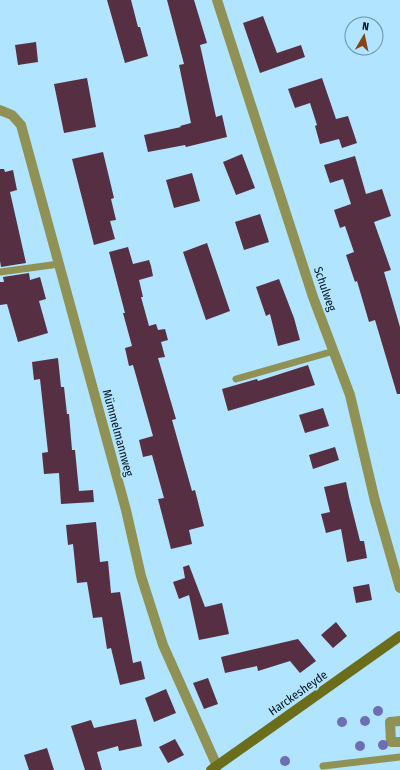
<svg xmlns="http://www.w3.org/2000/svg" width="400" height="770" font-family="'Fira Sans Condensed',sans-serif">
	<style>
		.building { fill: #572f42 }
		.lines { fill: none; stroke-linecap: round; stroke-linejoin: round }
		.lane { stroke: #8f9254; stroke-width: 7 }
		.street { stroke: #8f9254; stroke-width: 10 }
		.secondary { stroke: #6b6d1b; stroke-width: 10 }
		.tree { fill: #6d6eb3 }
		.labels { text-anchor: middle; stroke-width: 4; stroke-linejoin: round; paint-order: stroke }
		.street-label { font-size: 12px; fill: #01121b; stroke: #b1e4fe }
	</style>
	<rect width="100%" height="100%" fill="#b1e4fe"/>
	<path class="building" d="M107,0H131L138,27H140L148,56L125,63Z
		M167,0H194L207,43L200,45L216,117L222,115L227,137L186,147L185,145L148,152L144,135L181,127L180,126L191,123L179,65L184,64Z
		M263,16L277,53L301,45L305,57L260,73L243,23Z
		M36,42L38,62L18,65L15,45Z
		M87,78L96,127L64,133L54,84Z
		M322,78L336,119L348,116L357,143L342,148L339,139L320,144L315,126L317,125L310,103L295,108L288,89Z
		M103,152L114,198L111,199L116,220L110,221L115,239L94,245L72,159Z
		M242,154L255,188L236,195L223,162Z
		M355,156L366,194L382,189L391,216L374,222L391,270L384,272L400,327V394H397L375,320L369,322L357,281L355,282L346,255L354,252L345,226L340,228L334,210L351,204L343,179L330,183L324,165Z
		M0,169H4L5,172L13,170L17,190L10,192L26,263L1,267L0,261Z
		M192,173L200,201L174,208L166,180Z
		M260,214L269,242L244,250L235,222Z
		M207,243L230,311L206,320L183,252Z
		M128,247L133,264L149,260L151,266L153,276L139,280L143,297H141L149,326L156,324L158,330L165,329L168,340L161,342L165,357L158,358L176,419L172,420L192,491L195,490L204,526L189,530L192,544L171,549L158,499L164,498L152,455L143,457L139,440L153,436L133,365L129,366L125,348L132,346L123,313H125L109,252Z
		M29,273L30,280L40,277L46,299L39,301L48,333L18,342L7,304L0,305V282H4L3,277Z
		M279,279L294,318L300,340L278,346L270,314L266,316L256,287Z
		M58,358L61,387H64L67,414H69L72,450H75L79,491L93,490L94,502L61,504L59,473L44,474L42,453L48,452L40,379L34,380L32,362Z
		M308,365L315,385L228,411L222,389L257,379L258,381Z
		M323,408L329,426L305,433L299,415Z
		M335,447L339,460L313,469L309,455Z
		M346,482L349,497L360,541H364L367,558L347,562L341,529L326,533L321,514L330,512L324,487Z
		M96,522L100,562L108,561L111,593L120,592L133,663L141,661L145,679L120,685L111,648L107,649L102,617L93,618L87,582L77,583L73,544L68,545L66,525Z
		M189,565L205,607L222,603L229,634L199,640L189,595L179,599L173,582L185,578L183,567Z
		M369,584L372,600L356,603L353,587Z
		M336,622L347,636L333,648L321,635Z
		M298,639L316,661L300,673L290,661L258,671L257,666L225,673L221,657Z
		M208,678L218,704L204,709L193,683Z
		M166,689L176,713L154,722L145,698Z
		M136,719L142,746L119,751L118,746L97,752L102,770H85L71,726L91,720L94,728Z
		M175,739L184,755L168,763L159,747Z
		M47,748L54,770H29L24,755Z"/>
	<g class="lines">
		<path class="lane" d="M0,272L59,264
			M236,379L334,351
			M323,766L400,757"/>
		<path class="street" d="M217,0L313,297L350,395L375,501L400,588
			M0,110L12,115L21,125L126,510L141,576L163,645L217,766
			M400,721L390,722L391,742H400"/>
		<path class="secondary" d="M211,770L400,636"/>
	</g>
	<g class="tree">
		<circle cx="378" cy="711" r="5"/>
		<circle cx="365" cy="721" r="5"/>
		<circle cx="342" cy="722" r="5"/>
		<circle cx="383" cy="745" r="5"/>
		<circle cx="360" cy="746" r="5"/>
		<circle cx="285" cy="761" r="5"/>
	</g>
	<g class="labels">
		<g class="street-label">
			<text transform="translate(325 289) rotate(71)" y="4">Schulweg</text>
			<text transform="translate(118 433) rotate(75)" y="4">Mümmelmannweg</text>
			<text transform="translate(298 693) rotate(-35)" y="4">Harckesheyde</text>
		</g>
	</g>
	<g transform="translate(364 36) rotate(9)"><circle r="19" fill="#b1e4fe" stroke="#6b90a3"/>
	<path d="M0-3L7 15L0 10L-7 15Z" fill="#874416"/>
	<text y="-6" font-size="11" font-weight="bold" text-anchor="middle" fill="#01121b">N</text>
	</g>
</svg>
